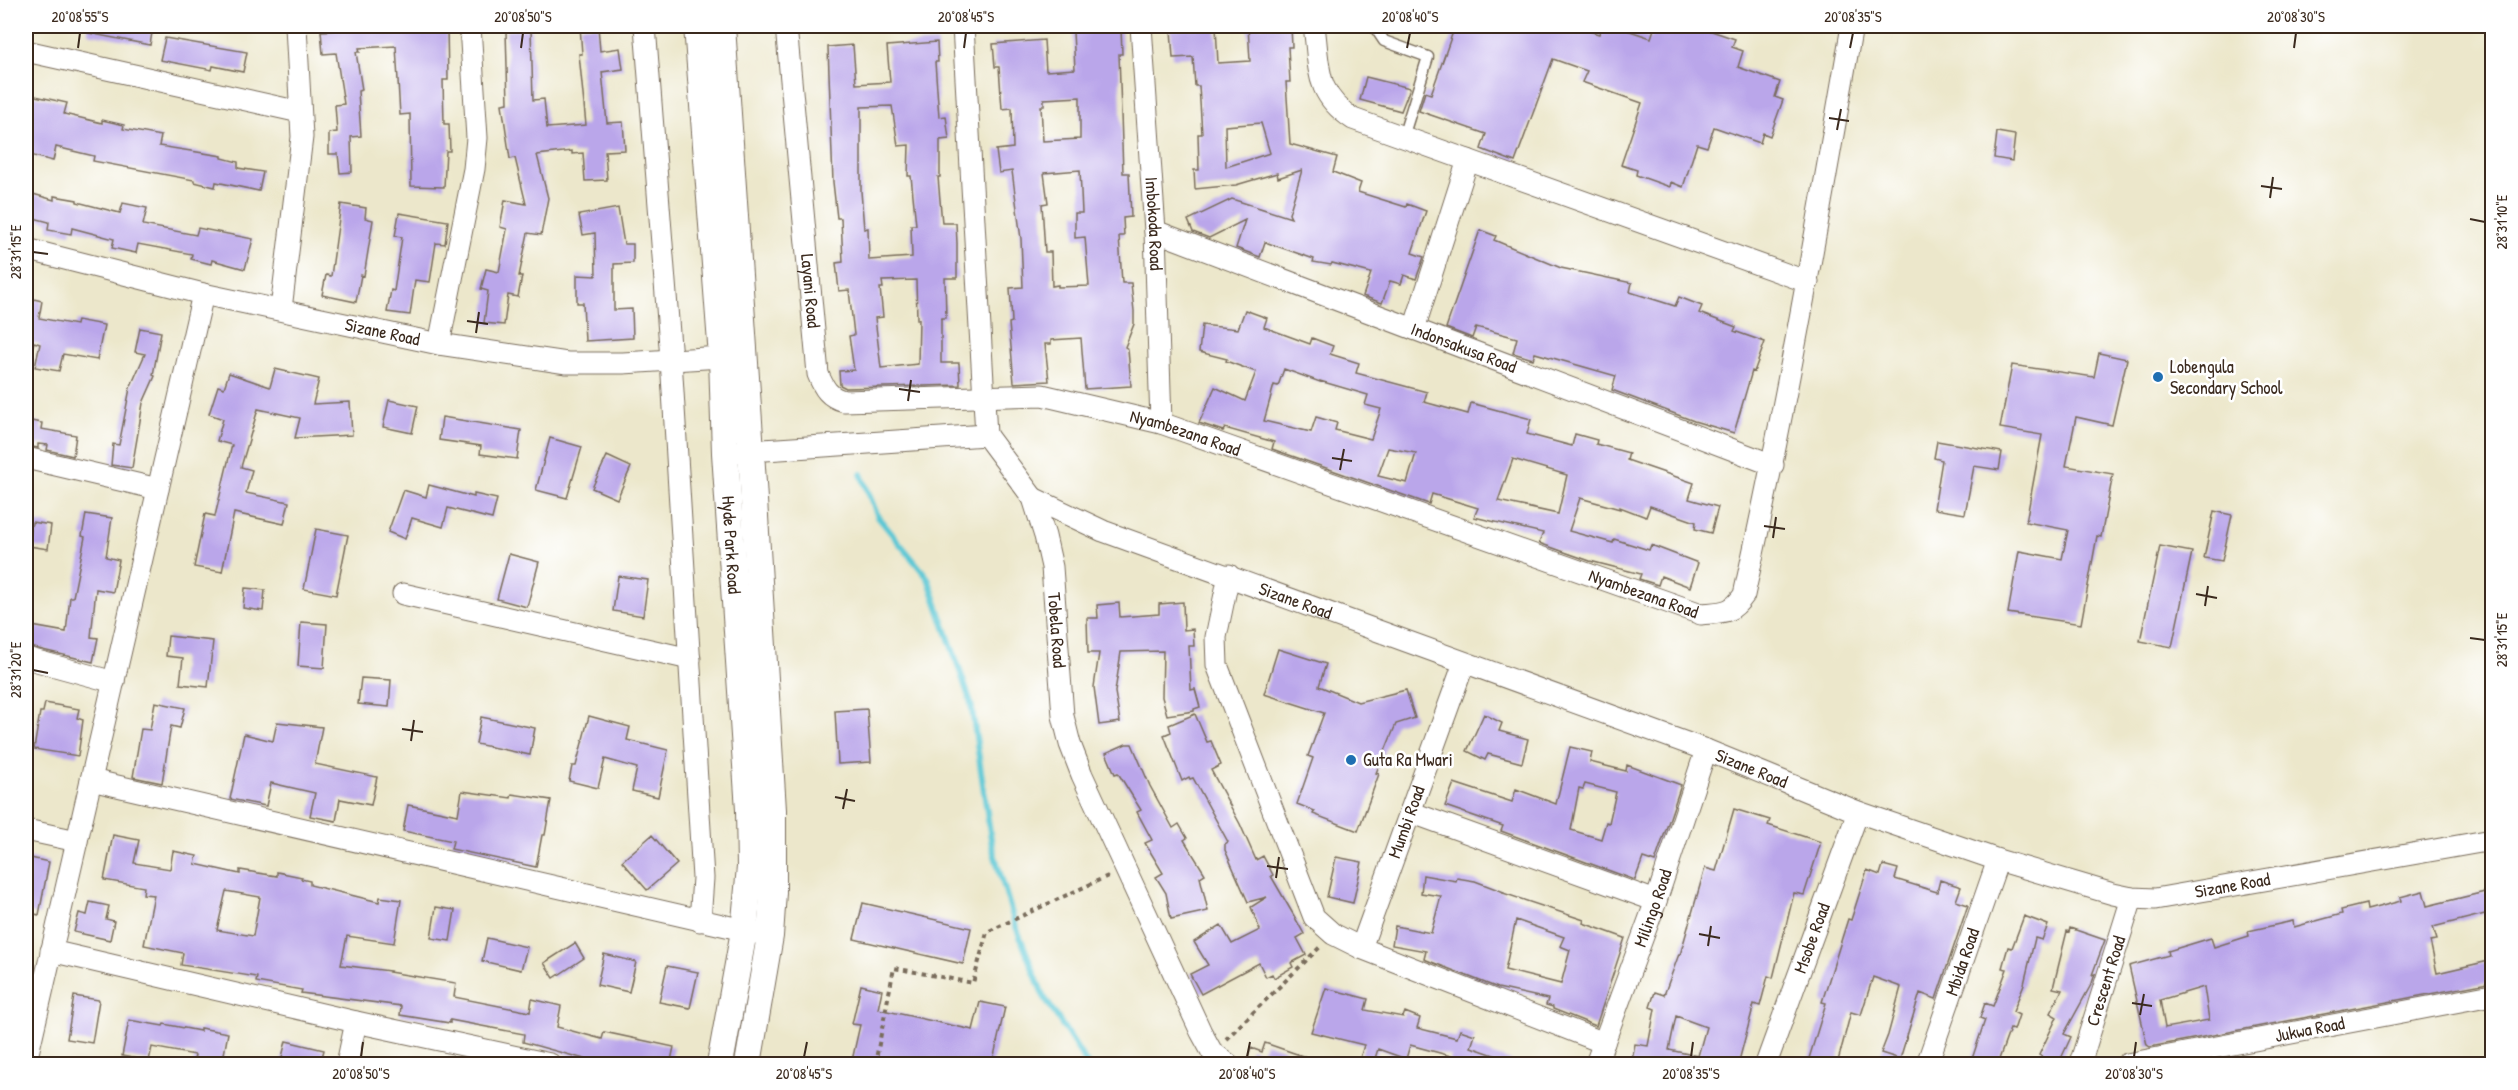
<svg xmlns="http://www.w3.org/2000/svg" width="2518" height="1090" font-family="'Patrick Hand',sans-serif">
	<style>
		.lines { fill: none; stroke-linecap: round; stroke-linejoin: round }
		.stream { stroke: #5bc7d4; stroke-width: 6 }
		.building { fill: #baa6ea; fill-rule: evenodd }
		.service-casing { stroke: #796c5b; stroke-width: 13 }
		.minor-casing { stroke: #796c5b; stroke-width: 23 }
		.tertiary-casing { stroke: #796c5b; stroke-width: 28 }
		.path { stroke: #796c5b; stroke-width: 4; stroke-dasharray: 4.5 4.5; stroke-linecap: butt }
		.service { stroke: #fff; stroke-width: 10 }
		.minor { stroke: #fff; stroke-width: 21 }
		.tertiary { stroke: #fff; stroke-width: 26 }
		.ticks { fill: none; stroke: #3b2a1e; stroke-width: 2 }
		.poi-dot { fill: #1f6fb2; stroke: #fff; stroke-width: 2 }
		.labels { text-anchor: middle; stroke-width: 5; stroke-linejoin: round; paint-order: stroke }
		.street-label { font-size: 18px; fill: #3b2a1e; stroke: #fff }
		.poi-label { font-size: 18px; fill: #3b2a1e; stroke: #fff; text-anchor: start }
		.neatline { fill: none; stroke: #3b2a1e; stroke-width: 2 }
		.ticks-label { font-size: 15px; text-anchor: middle; fill: #3b2a1e }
	</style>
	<rect width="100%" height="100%" fill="#fff"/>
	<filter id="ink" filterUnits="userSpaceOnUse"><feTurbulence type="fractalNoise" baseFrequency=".0167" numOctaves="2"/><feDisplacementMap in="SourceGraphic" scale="12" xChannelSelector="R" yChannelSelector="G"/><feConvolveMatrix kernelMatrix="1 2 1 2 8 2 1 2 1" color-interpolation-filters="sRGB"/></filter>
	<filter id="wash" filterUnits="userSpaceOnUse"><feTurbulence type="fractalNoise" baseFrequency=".008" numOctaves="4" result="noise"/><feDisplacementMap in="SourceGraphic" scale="24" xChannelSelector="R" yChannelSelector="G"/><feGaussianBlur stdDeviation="1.35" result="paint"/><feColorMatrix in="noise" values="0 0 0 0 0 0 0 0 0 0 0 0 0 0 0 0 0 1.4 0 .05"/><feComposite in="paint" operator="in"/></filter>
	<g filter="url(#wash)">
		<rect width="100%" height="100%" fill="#ece7cb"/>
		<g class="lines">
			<path class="stream" d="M861,474L878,517L928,578L971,703L992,846L1015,924L1043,995L1087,1064"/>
		</g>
		<g id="blocks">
			<path class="building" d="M88,26H153L150,45L88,33Z
				M381,26H447L448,80H443L444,124H449L450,151H446L444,187L411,186L410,114L400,115L396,46L359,48L360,52H356L362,90L358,91L361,136L351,137L352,172L340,173L338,154H329V133L337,132L335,105L344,104L336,53L323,54L321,31L381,28Z
				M580,26H598L600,51L620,48L623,69L602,72L607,123L623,122L625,150L605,151L607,180L585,181L583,153L572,154V151L537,155L548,198L541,235L528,233L519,276H522L518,297L508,295L504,325L484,323L488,291L481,289L486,269L499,272L507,229L500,227L505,200L526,204L515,158L510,159L502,104L508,103L506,31L531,29L533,100L544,99L547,128L586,125L579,54H582Z
				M1248,26H1291L1292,47H1288L1290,82H1286L1290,144L1337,157L1333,172L1361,183L1358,192L1406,207L1407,204L1426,211L1412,253L1424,257L1416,279L1404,275L1401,284L1390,281L1382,303L1363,296L1371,273L1332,263L1331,265L1313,262L1314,259L1265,242L1260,257L1236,248L1245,220L1209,238L1193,232L1188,220L1232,199L1291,218L1289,214L1302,170L1278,178L1277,173L1236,185L1195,189L1194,170H1199L1198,134H1202L1199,86H1195L1193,57L1173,58L1171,30L1216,27L1218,63L1250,61ZM1261,123L1270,153L1226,167L1225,126Z
				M1455,26H1573L1599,34L1602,26H1615L1651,38L1655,26H1697L1735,39L1732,47L1743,51L1738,67L1780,82L1775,97L1783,100L1770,136L1763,133L1760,143L1714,127L1707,147L1697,144L1683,187L1671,182L1670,187L1636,175L1637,170L1621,165L1642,103L1582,82L1587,71L1553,59L1515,162L1481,149L1486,134L1419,111L1425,92L1431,94Z
				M1121,29L1122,54H1119L1123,173H1129L1131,217L1123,218L1124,236H1119L1122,283H1131L1134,311V324L1125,347L1128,349L1131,386L1085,389L1081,338L1051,340V344H1045L1049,381L1014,383L1009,323L1012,322L1010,288L1023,287L1021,239L1012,171L999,173L996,150L1013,148L1012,108L1002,109L999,67H995L993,44L1044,40L1046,71L1075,69L1073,32ZM1080,97V139L1043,141L1041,106H1044V99ZM1080,170L1082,213H1075V238L1085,237L1089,286L1058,287V285L1052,286L1051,252H1045L1042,204L1048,203L1044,173Z
				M165,38L247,52L243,72L213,66L212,70L160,60Z
				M937,42L938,62H935L939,117L946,116L949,139L940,140V177H938L942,223H956L957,243V278H945L946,318H941V363H959L960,385L846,388L840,385L839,371L854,370L849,336L854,335L849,290L839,291L836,263L843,262L841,218H837L833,182L828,47L853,45L856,84L890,82L887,46ZM892,106L898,146L909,145L908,176H911L916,225H911L912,257L869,260L868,228L864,229L861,191V107ZM916,280L917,319H919L918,364L881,368L875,318L883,317L880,288H883L882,281Z
				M1366,77L1410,88L1401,111L1360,100Z
				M31,95L67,103L64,114L102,123V120L124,125L123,129L161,136L159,146L222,156V158L238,162V168L263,172L259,191L216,182L215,187L194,182V180L93,161L94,156L56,147L53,161L26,154V119Z
				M1997,132L2015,135L2012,161L1994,158Z
				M26,192L54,200V196L77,200V202L120,213L123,203L147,208L143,225L196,235L198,228L253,239L245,269L212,260L211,264L191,259L192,254L138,244L136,253L112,248L114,239L72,228L71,234L48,230L49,222L26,216Z
				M341,204L366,208L365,218L373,220L364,276L361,275L356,302L322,295L326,275L331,276Z
				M618,208L624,244H633V263L614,264V310L632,309L633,338L585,341L583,303H577V275L596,276L595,233L583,235L579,215Z
				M399,213L448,221L445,244L436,243L430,282L415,280L410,315L387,312L391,290L394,291L402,237L395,236Z
				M1480,230L1496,236L1494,240L1561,268L1632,283L1630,292L1675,306L1679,297L1702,306L1699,313L1736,327L1734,331L1765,342L1754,372L1752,371L1734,433L1694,421L1612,390L1616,376L1535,353L1533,359L1513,353L1517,338L1476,327L1472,338L1446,328Z
				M26,297L42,301L39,318L76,325L77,320L104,325L97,360L63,354L59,371L35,367L40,344L34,342L32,349L26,348Z
				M1245,310L1267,318L1264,327L1310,344L1312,338L1333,346L1330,354L1359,363L1356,373L1427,392L1424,402L1468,414L1471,403L1531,419L1527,434L1572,446L1575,434L1597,440L1596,444L1629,453L1627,460L1694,483L1689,499L1718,507L1711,533L1695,529L1696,522L1650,506L1646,517L1620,507V509L1580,498L1569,531L1613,543L1614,539L1649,550L1651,545L1698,563L1690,587L1661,576L1658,585L1639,579L1641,574L1590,561L1539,543L1543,533L1474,517L1478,508L1432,494L1429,504L1272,449L1274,442L1225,428L1223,431L1199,423L1215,387L1245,401L1256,372L1226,361L1227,359L1199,352L1202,325L1238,329ZM1284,369L1320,382V381L1368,395L1365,405L1381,409L1371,439L1335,430L1337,423L1316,417L1311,432L1264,421L1274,385L1278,386ZM1388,448L1416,453L1407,483L1378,476ZM1513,459L1567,475L1558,514L1498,501Z
				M140,328L161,332L153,375L155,376L143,403L132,468L111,465L113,444L119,445L130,388L145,354L135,352Z
				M2099,353L2127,359L2112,425L2076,417L2066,466L2113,474L2101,537L2097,536L2081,624L2008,613L2019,551L2062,559L2068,530L2026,522L2042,435L2000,428L2012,365L2094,377Z
				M275,369L319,379L313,404L350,402L352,435L295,438L300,418L258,409L241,467L252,470L246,493L289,502L284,524L234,513L222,572L194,567L205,514L215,516L232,445L217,441L223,419L209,414L218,386L224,388L229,373L270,387Z
				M389,400L418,406L412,433L383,427Z
				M442,417L521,430L517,459L480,454L481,446L439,440Z
				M26,420L42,423L41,429L76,435L73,456L47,450L48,445L38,444V448L26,446Z
				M550,438L582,447L567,498L536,490Z
				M1937,441L2002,452L1999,470L1974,466L1965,514L1934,509L1942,460L1934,458Z
				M607,456L631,467L617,499L592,488Z
				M429,485L474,497V494L497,499L492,519L448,508L443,527L412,518L405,539L388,532L403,490L426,497Z
				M2214,511L2232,515L2222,561L2204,558Z
				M86,514L112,518L106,557L119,560L113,592L96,589L91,637L98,638L93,662L26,646V625L66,632L70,597H73L85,537L82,536Z
				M32,522L51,525L48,549L29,546Z
				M316,529L348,535L336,595L304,589Z
				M2160,546L2192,552L2172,647L2140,641Z
				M509,554L539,562L527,607L497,599Z
				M618,576L648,580L643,616L613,611Z
				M245,588L265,590L263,611L243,608Z
				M1183,602L1184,630L1193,629L1194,646H1189L1191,690L1195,689L1200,707L1194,709V711L1167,715L1162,697L1163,651L1121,652L1115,692L1120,722L1099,725L1094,687L1099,653H1088L1087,618H1098L1097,605L1119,603L1120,617L1159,614V604Z
				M301,622L327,624L324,668L298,666Z
				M168,636L213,641L208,687L180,684L183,658L166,656Z
				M1278,649L1326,664L1319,686L1358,702L1406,690L1415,718L1396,724L1376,773L1379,774L1358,831L1313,814L1315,811L1297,804L1313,758L1308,756L1324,713L1264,694Z
				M361,678L391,680L389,707L358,704Z
				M155,702L185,708L180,728L171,726L162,783L133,777L141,729L150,730Z
				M45,703L79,709L77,718L83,720L78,756L34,749L40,712H43Z
				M867,709L871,762L838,764L835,711Z
				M1195,714L1207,742L1211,741L1221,765L1211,770L1240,824L1256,860L1263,856L1273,875L1271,876L1293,914L1304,934L1297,938L1306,955L1291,963L1293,967L1274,978L1272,974L1266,977L1259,963L1201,994L1190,974L1208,965L1194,942L1221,925L1232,944L1260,930L1251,907L1267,897L1248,902L1225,850V844L1228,842L1193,778L1190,779L1189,777L1182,781L1164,735L1171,732L1169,725Z
				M1484,714L1502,723L1499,731L1528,739L1522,763L1488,754L1485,760L1467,751Z
				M589,716L630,727L627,740L668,750L658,797L632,791L637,768L605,759L598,788L569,781L572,766H576Z
				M481,717L535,728L530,755L476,744Z
				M277,722L322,727L315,764L377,777L371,805L340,799L336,821L310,816L315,793L271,783L266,806L230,799L244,734L273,741Z
				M1126,744H1132L1150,786L1173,828L1179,824L1187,838L1184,840L1205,874L1200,877L1208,911L1171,919L1166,893L1156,877L1163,873L1145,843L1152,840L1137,812L1141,810L1118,773L1115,774L1106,753Z
				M1570,747L1592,752L1590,762L1626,771L1627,765L1681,785L1655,862L1643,858L1635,880L1501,831L1503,826L1445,806L1454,783L1512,802L1516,789L1556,804ZM1585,784L1616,792L1609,823L1606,822L1601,839L1571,830L1579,788L1583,789Z
				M462,791L511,798L512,794L551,800L545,835H542L536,867L451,849L453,841L403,831L408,805L458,815Z
				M1734,809L1770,820L1768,825L1821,842L1804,895L1794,893L1773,978L1768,976L1760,1006L1754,1004L1738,1065H1631L1635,1044L1648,1046L1655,1009L1650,1007L1655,992L1664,995L1679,954L1680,955L1705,868L1716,871ZM1676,1016L1706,1027L1698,1056L1669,1050Z
				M113,835L139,840L134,863L170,869L173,851L197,856L195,864L240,874V870L277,876V872L302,877L301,879L310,881V885L379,902L380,897L401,900L394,943L347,936L341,965L390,971L389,972L456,983L454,997L530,1012L532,999L561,1006L557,1027L602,1039L604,1032L674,1047L670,1065H606L523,1042L524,1034L450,1020V1023L400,1015L401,1006L301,993L302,990L256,982L257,977L181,965L183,953L144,945L154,895L143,894L144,887L104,880ZM226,891L260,897L253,936L217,930Z
				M652,835L677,864L647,890L622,861Z
				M26,857L49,862L39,915L26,912Z
				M1336,857L1362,862L1353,903L1327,897Z
				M1883,865L1898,869L1895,879L1937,892L1940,880L1961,887L1956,901L1968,905L1936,999L1920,993L1900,1059L1881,1053L1888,1035L1901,987L1873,977L1861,1015L1851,1012L1837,1065H1807L1826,1003L1822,1002L1848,919L1851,920L1867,870L1880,875Z
				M1423,875L1456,881L1457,878L1475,881L1504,892L1503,893L1584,920L1583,923L1625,938L1596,1026L1553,1009V1007L1546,1005L1548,999L1498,988L1424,959L1426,951L1392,945L1395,926L1431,933L1441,896L1421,893ZM1516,920L1564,937L1560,946L1570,950L1561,984L1505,970Z
				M2423,891L2427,906L2489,891L2493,912L2433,927L2437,940L2430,941L2437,973L2493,960V982L2150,1047L2147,1045L2129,966L2169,955L2168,951L2211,938L2214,947L2249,936L2248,931L2293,921L2294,927L2342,914L2341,910L2366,904L2367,910L2401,901L2400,897ZM2204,987L2209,1020L2165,1028L2160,1000Z
				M90,902L109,906L106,919L114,921L110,940L74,932L79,913L87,915Z
				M863,903L971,928L963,964L854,939Z
				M436,907L455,910L450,941L431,938Z
				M2024,916L2048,925L2042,940L2035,938L2024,984L2013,1012L2019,1015L2014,1030L2010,1029L1997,1065H1970L1985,1020L1980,1018L1985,1003L1993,1006L2007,969L2002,968L2008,947L2012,948Z
				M2070,928L2105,940L2092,975L2095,974L2092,983L2064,1034L2071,1037L2058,1065H2039L2042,1057L2039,1055L2057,1017L2050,1013L2062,990L2053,988L2067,931L2069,932Z
				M487,938L527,947L521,970L482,961Z
				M575,943L584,958L554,978L544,963Z
				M604,954L636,962L629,992L597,985Z
				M667,966L698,972L690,1008L659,1002Z
				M861,985L882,990L878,1009L973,1030L980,1002L1005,1007L992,1065H851L860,1025L852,1024Z
				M1326,988L1368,999L1365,1010L1403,1017L1405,1012L1420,1018L1417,1028L1457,1038L1460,1030L1475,1035L1471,1047L1514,1062L1513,1065H1449L1451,1056L1410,1045L1406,1059L1378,1049L1373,1065H1358L1364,1045L1311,1032Z
				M74,996L99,1000L92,1043L67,1039Z
				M129,1020L163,1026L164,1024L200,1031V1028L228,1033L222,1065H193L195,1055L152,1047L149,1061L122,1056Z
				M286,1041L324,1050L320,1065H280Z
				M1265,1043L1320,1062L1319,1065H1246L1251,1048L1262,1052Z"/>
		</g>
	</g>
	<g filter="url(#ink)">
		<use href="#blocks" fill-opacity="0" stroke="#796c5b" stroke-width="1.5"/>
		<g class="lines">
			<g class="service-casing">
				<path id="service" d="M1374,26L1384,41L1428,57L1403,137"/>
			</g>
			<g class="minor-casing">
				<g id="minor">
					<path d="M645,26L671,359L703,878L700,921"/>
					<path id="s1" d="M786,26L818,374C824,389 829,397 844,401L1042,395L1161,423L1701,614C1723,612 1731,614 1744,595C1786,406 1819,216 1852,26"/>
					<path d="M963,26L986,435"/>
					<path id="s2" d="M1141,26L1155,231L1161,423"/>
					<path d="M1314,26C1320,68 1314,93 1353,119L1808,282"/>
					<path d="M26,51L300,112"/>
					<path id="s3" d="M1155,231L1773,465"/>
					<path id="s4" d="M26,249L203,294L439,344L567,363H623L738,356"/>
					<path d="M281,309L302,137L296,26"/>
					<path d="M1414,329L1468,160"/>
					<path d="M439,344L474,169L477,138L470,26"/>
					<path id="s5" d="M735,452L986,435L1033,498L1045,536L1052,567L1063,716L1070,744L1082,775L1201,1032L1212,1052L1228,1064"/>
					<path d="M26,458L158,489"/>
					<path id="s6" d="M1033,498L1103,531L1706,750L1858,812L1998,860L2113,894L2132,898L2155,899L2492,840"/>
					<path d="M1229,575L1216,637L1217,665L1314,917L1333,934L1361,948L1604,1043"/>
					<path d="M403,594L690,659"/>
					<path d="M26,658L114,682"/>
					<path d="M91,780L770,936"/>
					<path d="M1410,812L1656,901"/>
					<path d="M26,830L77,841"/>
					<path id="s7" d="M1361,948L1464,663"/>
					<path d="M51,951L356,1022L550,1064"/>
					<path d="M26,1062L203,294"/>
					<path d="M347,1064L356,1022"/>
					<path id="s8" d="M1596,1064L1656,901L1706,750"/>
					<path id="s9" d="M1766,1064L1858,812"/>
					<path id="s10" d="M1927,1064L1998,860"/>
					<path id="s11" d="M2080,1064L2132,898"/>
					<path id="s12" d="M2127,1064L2492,995"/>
				</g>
			</g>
			<g class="tertiary-casing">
				<g id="tertiary">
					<path id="s13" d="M697,26L722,357L725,453L749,810L750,867L744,931L720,1064"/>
					<path d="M722,26L751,451L773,810V892L770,936L748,1064"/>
				</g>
			</g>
			<path class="path" d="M1226,1039L1321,946
				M875,1064L894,968L973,983L987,932L1108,876"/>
			<use href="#service" class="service"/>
			<use href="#minor" class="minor"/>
			<use href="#tertiary" class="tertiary"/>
		</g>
	</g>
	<path class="ticks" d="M78,48L80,33M521,48L523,33M964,48L966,33M1407,48L1410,33M1850,48L1853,33M2294,48L2296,33M1829,118L1849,121M1837,130L1841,109M2261,186L2282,189M2270,198L2273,177M2470,219L2485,222M33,252L48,254M467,321L488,324M476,333L479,312M899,389L920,392M908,401L911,380M1332,458L1352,461M1340,470L1344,449M1764,526L1785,529M1773,538L1776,517M2196,594L2217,598M2205,606L2208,586M2470,638L2485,640M33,670L48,673M402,729L423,732M411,741L414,720M835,797L855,801M843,809L847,789M1267,866L1288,869M1276,878L1279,857M1699,934L1720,938M1708,946L1711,926M2132,1003L2152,1006M2140,1015L2144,994M361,1057L363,1042M804,1057L807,1042M1247,1057L1250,1042M1691,1057L1693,1042M2134,1057L2136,1042"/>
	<g class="poi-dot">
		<circle cx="2158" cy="377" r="6"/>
		<circle cx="1351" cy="760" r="6"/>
	</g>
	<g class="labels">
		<g class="street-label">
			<text dy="6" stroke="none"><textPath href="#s2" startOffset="198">Imbokoda Road</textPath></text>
			<text dy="6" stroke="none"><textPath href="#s1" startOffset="266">Layani Road</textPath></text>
			<text dy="6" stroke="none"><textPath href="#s4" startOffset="366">Sizane Road</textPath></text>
			<text dy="6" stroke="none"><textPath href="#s3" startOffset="330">Indonsakusa Road</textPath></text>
			<text dy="6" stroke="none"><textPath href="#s1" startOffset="735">Nyambezana Road</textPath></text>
			<text dy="6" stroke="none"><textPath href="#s13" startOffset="520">Hyde Park Road</textPath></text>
			<text dy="6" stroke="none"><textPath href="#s1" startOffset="1221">Nyambezana Road</textPath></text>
			<text dy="6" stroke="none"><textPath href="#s6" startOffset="282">Sizane Road</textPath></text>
			<text dy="6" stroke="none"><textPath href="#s5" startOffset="465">Tobela Road</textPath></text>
			<text dy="6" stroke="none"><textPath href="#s6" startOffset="768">Sizane Road</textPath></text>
			<text dy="6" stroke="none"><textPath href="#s7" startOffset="134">Mumbi Road</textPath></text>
			<text dy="6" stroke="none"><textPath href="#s6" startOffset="1272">Sizane Road</textPath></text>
			<text dy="6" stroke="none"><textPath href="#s8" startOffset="166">Milingo Road</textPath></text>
			<text dy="6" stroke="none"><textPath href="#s9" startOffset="134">Msobe Road</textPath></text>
			<text dy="6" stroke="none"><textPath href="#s10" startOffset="108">Mbida Road</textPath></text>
			<text dy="6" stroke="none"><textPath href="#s11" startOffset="87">Crescent Road</textPath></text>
			<text dy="6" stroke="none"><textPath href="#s12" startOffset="186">Jukwa Road</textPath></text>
		</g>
		<g class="poi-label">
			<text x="2170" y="373">Lobengula<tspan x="2170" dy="21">Secondary School</tspan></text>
			<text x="1363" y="766">Guta Ra Mwari</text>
		</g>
	</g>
	<rect width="2518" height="1090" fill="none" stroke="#fff" stroke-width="66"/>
	<rect x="33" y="33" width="2452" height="1024" class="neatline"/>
	<g class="ticks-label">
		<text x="80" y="22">20°08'55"S</text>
		<text x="523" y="22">20°08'50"S</text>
		<text x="966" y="22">20°08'45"S</text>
		<text x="1410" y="22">20°08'40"S</text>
		<text x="1853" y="22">20°08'35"S</text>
		<text x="2296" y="22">20°08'30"S</text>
		<text transform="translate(2502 222) rotate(-90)" y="5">28°31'10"E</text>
		<text transform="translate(16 252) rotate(-90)" y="5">28°31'15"E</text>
		<text transform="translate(2502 640) rotate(-90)" y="5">28°31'15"E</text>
		<text transform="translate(16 670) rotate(-90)" y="5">28°31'20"E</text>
		<text x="361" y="1079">20°08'50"S</text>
		<text x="804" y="1079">20°08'45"S</text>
		<text x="1247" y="1079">20°08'40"S</text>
		<text x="1691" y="1079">20°08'35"S</text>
		<text x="2134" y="1079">20°08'30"S</text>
	</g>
</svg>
